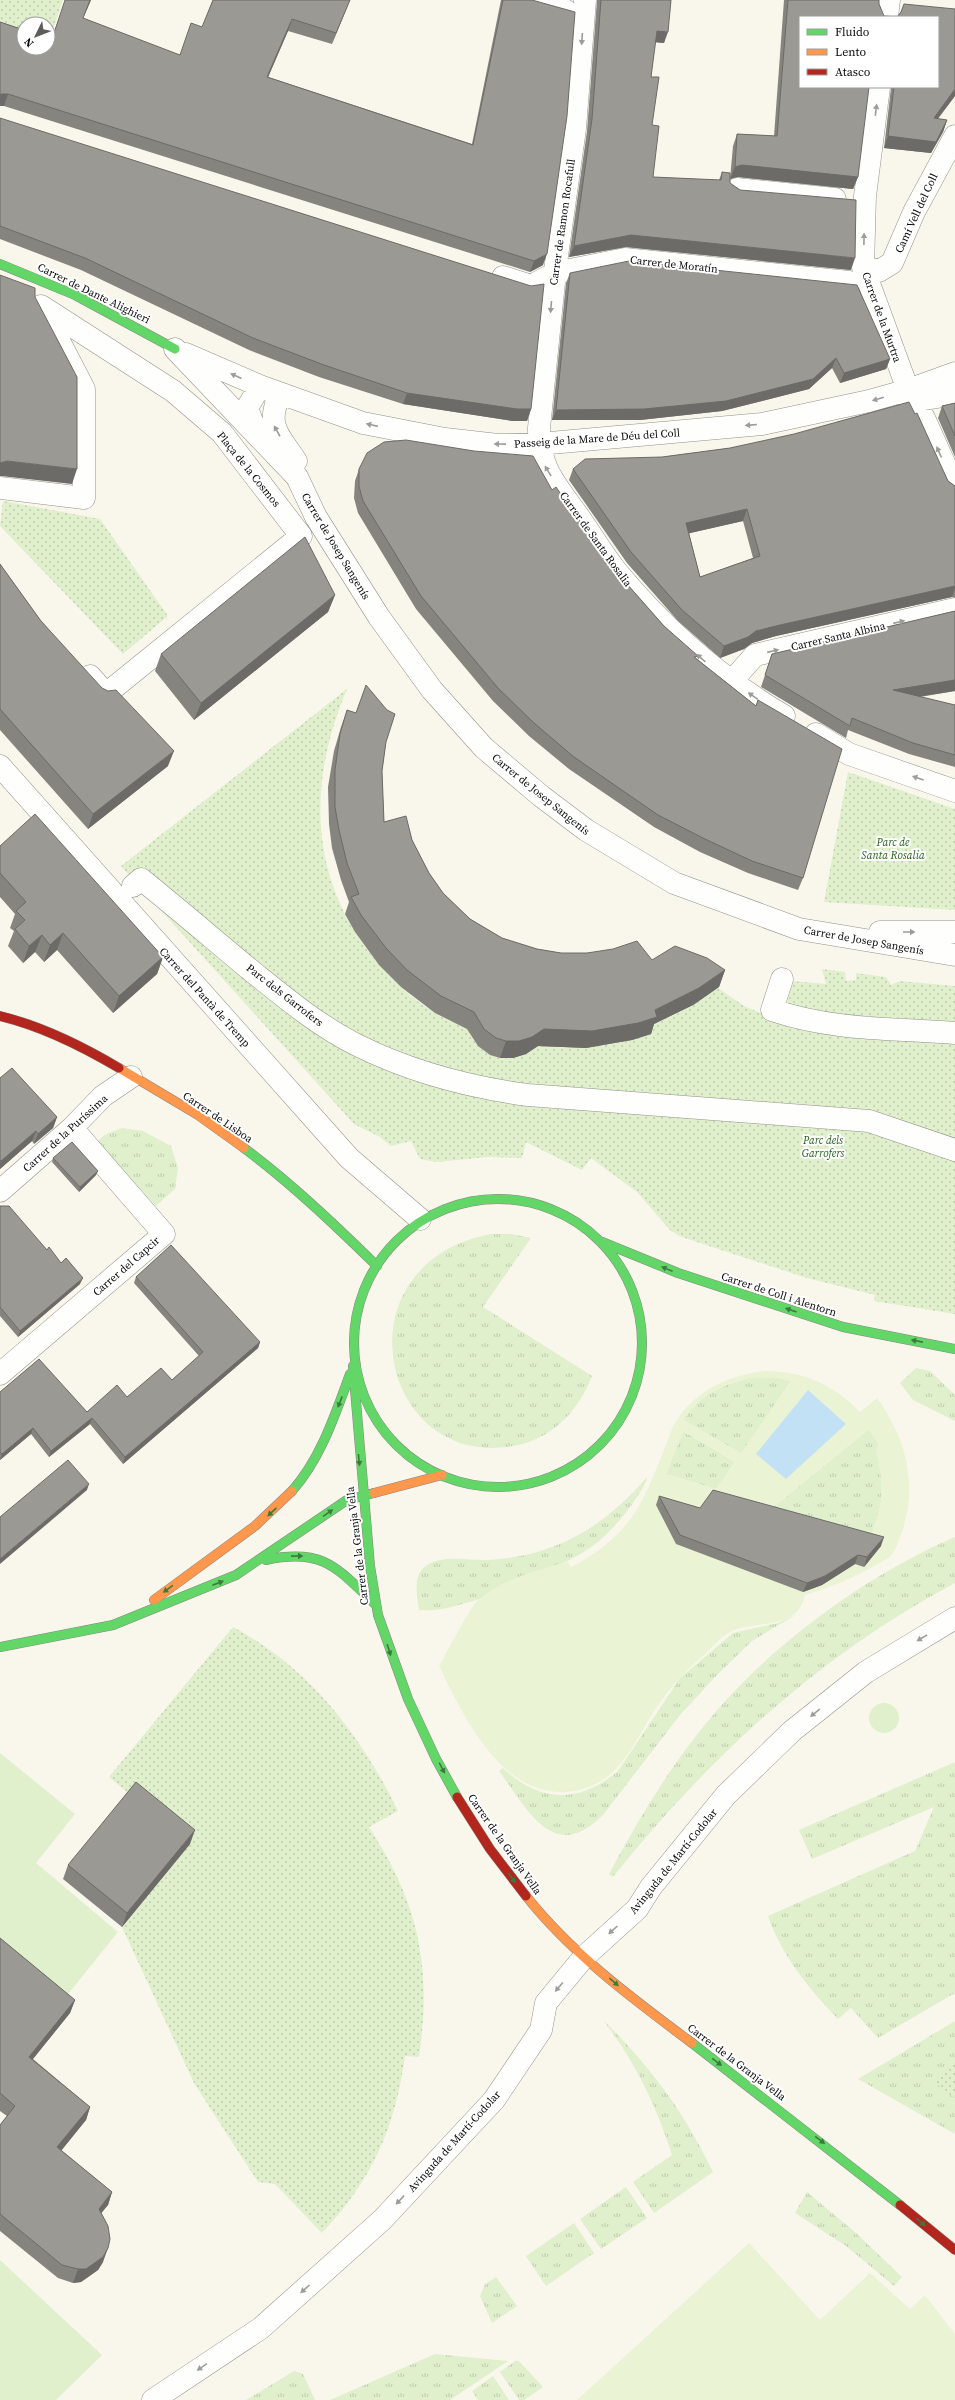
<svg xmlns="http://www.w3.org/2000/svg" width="955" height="2400" font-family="'Source Serif 4',serif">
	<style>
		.grass { fill: url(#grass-tufts) }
		.park { fill: url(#park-dots) }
		.garden { fill: #e0efcc }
		.pitch { fill: #ebf3d5; fill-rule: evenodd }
		.water { fill: #c2e1f4 }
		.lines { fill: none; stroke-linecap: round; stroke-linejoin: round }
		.street-casing { stroke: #92918c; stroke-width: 23 }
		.fast-casing { stroke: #888782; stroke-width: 10 }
		.slow-casing { stroke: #888782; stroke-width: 10 }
		.jam-casing { stroke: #888782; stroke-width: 10 }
		.street { stroke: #fefefc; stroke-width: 22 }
		.fast { stroke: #63d668; stroke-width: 9 }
		.slow { stroke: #ff974d; stroke-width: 9 }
		.jam { stroke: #b3261e; stroke-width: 9 }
		.wall { fill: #85847e; fill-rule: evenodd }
		.shaded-wall { fill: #6c6b67 }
		.building { fill: #9b9993; stroke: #6c6b67; fill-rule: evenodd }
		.oneway { fill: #9c9c9b }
		.oneway2 { fill: #3b7a3e }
		.labels { text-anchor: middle; stroke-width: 4; stroke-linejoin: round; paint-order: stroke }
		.street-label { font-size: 11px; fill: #0a0a0a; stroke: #fff }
		.park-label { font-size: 11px; font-style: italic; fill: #27611b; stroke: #fff }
	</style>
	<defs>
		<pattern id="grass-tufts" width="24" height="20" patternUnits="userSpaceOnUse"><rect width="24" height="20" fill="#e0efcc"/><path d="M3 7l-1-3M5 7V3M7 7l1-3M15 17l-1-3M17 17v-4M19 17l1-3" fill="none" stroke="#bfccae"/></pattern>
		<pattern id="park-dots" width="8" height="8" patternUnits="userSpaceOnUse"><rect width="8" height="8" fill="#e0efcc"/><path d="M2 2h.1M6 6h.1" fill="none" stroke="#bfccae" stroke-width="1.8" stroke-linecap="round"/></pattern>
	</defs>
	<rect width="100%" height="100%" fill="#f9f7ec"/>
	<path class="grass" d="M122,1128L143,1131L171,1146L178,1168L175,1189L156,1206L97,1142L104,1135Z
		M491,1234H511L531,1238L483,1307L592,1376C579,1409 555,1437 518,1445C380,1475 334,1264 491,1234Z
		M916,1368L930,1371L955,1395V1421L913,1400L900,1383Z
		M750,1378H778L791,1381L741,1454L683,1420C700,1395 721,1385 750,1378Z
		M869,1429L879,1445L876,1450C885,1487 884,1508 868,1542L765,1514Z
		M683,1431L735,1462L716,1489L666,1474Z
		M647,1477C647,1483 639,1494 635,1500C618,1525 596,1548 569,1560C549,1570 527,1575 506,1584C497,1588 487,1598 477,1600C455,1605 444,1612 419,1610C417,1595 412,1575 427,1565C443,1555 467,1560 484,1560C553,1558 603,1528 647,1477Z
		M955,1537V1583C821,1654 707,1759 613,1877L609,1874C639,1818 672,1763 713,1715C775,1642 867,1575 955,1537Z
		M797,1614L752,1641L715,1677L680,1715L603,1815C553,1865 528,1810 499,1771L503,1768C540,1803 579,1804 618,1771L680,1678L733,1633L778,1623Z
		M955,1762V1993L878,2038L851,2008L838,2019C809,1989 782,1956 768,1916L915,1851L934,1807L812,1859L799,1830Z
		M603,2020C651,2067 684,2112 713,2172L654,2213L633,2182L672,2155C656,2105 635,2061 603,2020Z
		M955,2021V2134L858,2079Z
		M626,2187L647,2218L601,2249L580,2219Z
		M807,2192L856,2233L902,2277L894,2286L846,2246L795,2213Z
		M574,2223L594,2253L546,2286L526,2256Z
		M496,2277L517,2306L492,2323L480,2296L485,2284Z
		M435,2354L508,2361L450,2400H330Z
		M515,2361H519L543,2387L524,2400H519L500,2372Z
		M294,2371L303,2374L315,2400H246Z
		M493,2376L509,2400H478L472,2391Z"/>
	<path class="park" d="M0,0H63L48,44V24H24V42L0,34Z
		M3,501L100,519L168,616L123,654L0,526Z
		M347,689C301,798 312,904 401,987C414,1000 430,1010 446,1019C452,1022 463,1025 468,1029C469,1031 470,1035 472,1037C478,1048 489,1056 500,1058C511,1059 521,1057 530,1052C532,1051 535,1047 537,1046C542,1045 568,1049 576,1048C602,1047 626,1042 651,1034L648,1027L680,1012L718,988L744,1006L782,1022L793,981L826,984L822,969L845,972L846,981L856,980V973L886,977L891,985L900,981L955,986V1314L874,1301L875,1295L807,1278L679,1236L670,1230L637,1192L591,1158L582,1170L526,1142L522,1158L487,1157L437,1162L420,1159L411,1141L391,1146L380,1137L354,1124L121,866Z
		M848,772L955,809V910L824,902Z
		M233,1627C309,1667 361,1735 398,1811L369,1827C419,1904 432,1967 419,2057L405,2056C395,2128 372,2180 322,2233L275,2184L258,2182L194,2083L122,1927L190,1844L109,1777Z
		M955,2060V2098L933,2081Z"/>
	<path class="garden" d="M869 1718a15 15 0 1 1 30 0a15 15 0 1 1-30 0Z
		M0,1753L75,1814L36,1863L118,1932L60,2004L0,1955Z
		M0,2260L102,2355L56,2400H0Z"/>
	<path class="pitch" d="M764,1371C803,1371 833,1384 860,1412L877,1398C906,1437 918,1485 902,1532C899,1539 896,1551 890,1557C886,1560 879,1563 874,1566C851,1579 831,1587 805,1595C797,1631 758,1620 732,1631C722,1635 712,1648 704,1655C684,1672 669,1689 654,1711C642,1730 632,1752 616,1769C602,1783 584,1791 565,1792C500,1795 463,1715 439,1666C447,1653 469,1608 478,1600C502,1579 539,1570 568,1561L571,1567C599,1553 625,1532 640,1504C650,1485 658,1465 666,1445C669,1437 672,1427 677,1420C696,1390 730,1375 764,1371ZM750,1378H778L791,1381L741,1453L684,1420C700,1395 721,1385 750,1378ZM869,1429L879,1445L876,1450C885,1486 884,1508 868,1542L765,1514ZM683,1431L735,1462L716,1489L666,1474ZM657,1505L697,1517L877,1549L864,1566L853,1563L834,1578L803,1592Z
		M749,2243L820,2320L870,2273L910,2309L925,2295L955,2334V2400H577Z"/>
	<path class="water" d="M808,1390L846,1424L786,1479L756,1454Z"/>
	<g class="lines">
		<g class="street-casing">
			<path id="street" d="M532,0L565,10
				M585,0L575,129L556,263L539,428C538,469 559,488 581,520C593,537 604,556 617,572C665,630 720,678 784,716
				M887,17L889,0
				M879,87L865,196L863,267L912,401L924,418L955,487
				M737,189L835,199
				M863,267L879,271L892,263L914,212L955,136
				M503,277L531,286L555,273L625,259L849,282
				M175,349L297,477L316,517L379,617L432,690L484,748L541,796L586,830L674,883L799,929L955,955
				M186,354L260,386L363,423L445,439L498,445L539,444L762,424L869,401L908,390L955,373
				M280,394C265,426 279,435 296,461
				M912,401L955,394
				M256,432L247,408L260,386
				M0,488L84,498V389L41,306L173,391L222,433L301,536L106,694L90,676
				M732,681L755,655L955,609
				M816,734L849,754L955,791
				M0,766L349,1158L420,1219
				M133,886L141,879C177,908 212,938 248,968C283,996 317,1025 357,1045C411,1072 468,1087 528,1095L869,1121L955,1150
				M880,932H955
				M782,979L772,1010C835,1031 891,1028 955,1033
				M0,1191L72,1128L103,1096L131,1077
				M0,1374L164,1234L72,1128
				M153,2400L261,2328L382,2220L494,2100L541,2030L546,2003L584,1957L637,1909L651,1887L726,1795L792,1731L866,1672L955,1618"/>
		</g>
		<g class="fast-casing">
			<path id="fast" d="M0,264L75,295L175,349
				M244,1148C292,1184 334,1224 377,1266
				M354 1343a144 144 0 1 1 288 0a144 144 0 1 1-288 0Z
				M602,1242L678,1273L843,1327L955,1349
				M353,1366L370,1566L378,1615L408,1699L436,1759L457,1797
				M292,1491C321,1458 335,1415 350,1374
				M266,1560C323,1548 336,1567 375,1604
				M0,1647L113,1625L236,1575L347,1500L374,1493
				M692,2043L900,2205"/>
		</g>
		<g class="slow-casing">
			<path id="slow" d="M119,1068L198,1115L244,1148
				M374,1493L442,1475
				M154,1600L255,1526L292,1491
				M526,1896C572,1954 633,1999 692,2043"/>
		</g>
		<g class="jam-casing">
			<path id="jam" d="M0,1016C42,1026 82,1046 119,1068
				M457,1797L490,1849L526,1896
				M900,2205L955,2250"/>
		</g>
		<use href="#street" class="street"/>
		<use href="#fast" class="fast"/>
		<use href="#slow" class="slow"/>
		<use href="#jam" class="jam"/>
	</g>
	<path class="wall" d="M91,0L83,18L179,55L202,27L213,0H350L332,44L288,31L268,77L472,144L501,0H532L543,265L530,272L4,106H0V22L51,39Z
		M597,0H671L664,43L655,42L651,77L652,125L653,177L719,180L722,172L730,183L851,270L626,247L569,257L587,131Z
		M784,0H879V4L884,16L897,17L901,13L904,4L955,96L938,119L947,120L943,132L931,153L884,148L891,88V87H938L800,17L858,177L853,189L738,177L730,179L733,146L737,134L774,136Z
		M0,118L531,409L527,421H513L403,404L319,377L249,350L81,270L0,239Z
		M570,273L890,359L886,369L840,383L832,368L809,389L722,411L640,420H552L566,283Z
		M955,403V457L938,418L942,406Z
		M915,414L948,481L955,486V598L952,597L776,636L752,643L744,649L720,658L678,621L627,563L569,480L573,469L730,448ZM743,521L753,558L700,577L689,533Z
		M359,469L552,490L612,567L664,626L697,659L756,706L758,700L803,878L798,890L748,873L700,852L654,827L569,769L529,736L493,701L416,609L358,513L354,498L355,481Z
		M0,564L41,621L168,766L88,829L0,730Z
		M335,595L328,612L194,720L155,671L161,654Z
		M955,611V691L920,697L955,705V767L909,754L848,730L846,738L761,687L772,654Z
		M347,710L386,742L382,771L384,822L412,840L429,873L443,893L470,919L502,938L537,949L561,953L652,960L725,970L719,987L693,1005L654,1024L651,1034L632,1040L586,1048L538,1046L526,1054L513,1058H500L490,1055L478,1046L467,1029L435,1013L401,987L379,965L355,932L345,914L349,902L341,880L332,848L329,824L328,787L334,751L341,727Z
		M0,846L163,957L157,974L113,1013L57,950L44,962L35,952L23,963L8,946L14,931L10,928L15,914L0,897Z
		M0,1078L57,1117L53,1128L34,1144L32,1141L0,1169Z
		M53,1158L98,1171L96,1175L79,1192L52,1162Z
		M0,1206L61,1263L80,1284L18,1337L0,1316Z
		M136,1277L260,1342L258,1348L123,1464L90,1424L49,1457L31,1434L0,1460V1392L87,1412L172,1380L199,1356L134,1283Z
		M659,1496L700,1508L881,1546L864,1567L855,1564L822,1585L803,1592L676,1544L656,1505Z
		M190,1844L122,1927L63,1879L68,1865Z
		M0,1938L75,2000L70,2013L33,2059L90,2107L86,2120L61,2150L112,2192L108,2205L101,2213L103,2262L98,2270L81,2282L73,2283L58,2278L0,2231V2125L7,2116L0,2111Z"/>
	<path class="shaded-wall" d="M90,0H91L78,30L83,18Z
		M350,0L332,44L336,33Z
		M292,19L288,31L263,89L267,77Z
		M657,31L668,32L664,43L652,42Z
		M955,89V96L929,129L934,118Z
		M1,94H8L4,106H0V95Z
		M947,120L943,132L931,153L884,148L888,136Z
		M742,165L858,177L853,189L738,177L730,179L735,167Z
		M631,235L855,258L851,270L626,247L569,257L574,246Z
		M547,254L543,265L530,272L534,261Z
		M836,358L832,368L809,389L722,411L640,420H552L556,410Z
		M890,359L886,369L840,383L844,373Z
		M407,393L531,409L527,421H513L403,404Z
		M7,461L77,469L72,484L1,476H0V463Z
		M747,509L743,521L682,535L686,523Z
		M955,586V589L952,597L776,636L752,643L744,649L720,658L724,646L756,631L780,625Z
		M335,595L328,612L194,720L201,703Z
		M955,680V691L889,701L893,690Z
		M174,751L168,766L88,829L93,814Z
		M63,933L57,950L44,962L50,945Z
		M42,935L35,952L23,963L29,946Z
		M163,957L157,974L113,1013L119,996Z
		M725,970L719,987L693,1005L654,1024L651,1034L632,1040L586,1048L538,1046L526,1054L513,1058H500L506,1041L544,1029L655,1010Z
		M57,1117L53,1128L34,1144L38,1134Z
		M36,1131L32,1141L0,1169V1163L1,1161Z
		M98,1171L96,1175L79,1192L80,1187Z
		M83,1278L80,1284L18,1337L20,1331Z
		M260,1342L258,1348L123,1464L125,1457Z
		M92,1418L90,1424L49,1457L51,1451Z
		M33,1428L31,1434L0,1460L2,1454Z
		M89,1484L87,1490L0,1564V1559Z
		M884,1537L881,1546L864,1567L867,1557Z
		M858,1555L855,1564L822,1585L803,1592L807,1583Z
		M195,1830L190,1844L122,1927L127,1913Z
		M75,2000L70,2013L24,2070L29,2057Z
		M90,2107L86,2120L53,2161L57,2147Z
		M112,2192L108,2205L94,2222L99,2209Z
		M108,2248L103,2262L98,2270L81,2282L73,2283L78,2269Z"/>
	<path class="building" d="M65,0H90L83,18L180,55L191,23L202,27L213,0H350L336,33L292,19L267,77L473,145L503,0H532L575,12L567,116L547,254L534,261L8,94H1L0,95V22L24,30V48H48V37L52,39Z
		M601,0H671L668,32L657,31L651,77H659L652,125L659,126L653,177L721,180L722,172L730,173V183L740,190L856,200L855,258L631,235L574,246L592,119Z
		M788,0H879V4L884,16L897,17L901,12L904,4L955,9V89L934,118L947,120L936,142L888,136L894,87H938V17H800V87H869L858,177L742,165L735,167L737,134L777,136Z
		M0,118L531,286L544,284L531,409H517L407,393L324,365L253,338L85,258L0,226Z
		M629,261L857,285L890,359L844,373L836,358L813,379L726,401L644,409L556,410L570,273Z
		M0,275L35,288V297L77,377V469L7,461L0,463Z
		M909,402L915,414L917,413L948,481L955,486V586L780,625L756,631L748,637L724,646L682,610L631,552L573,469L585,459L662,457L730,448L794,434ZM747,509L760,556L700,577L686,523Z
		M955,403V436L942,406Z
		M406,440L474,451L533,456L552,490L556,487L612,567L664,626L698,656L694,657L756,706L758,700L842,749L803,878L752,861L705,839L658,815L574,757L534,723L498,688L421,596L363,501L359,486V469L367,453L384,442Z
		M305,537L335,595L201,703L161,654Z
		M0,564L41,621L102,688L108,691L116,690L174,751L93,814L0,709Z
		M955,611V680L893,690L955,705V755L913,743L852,718L850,726L765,675L772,654Z
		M366,685L387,710L395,714L386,742L382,771L384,822L406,816L412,840L429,873L443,893L470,919L502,938L537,949L561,953H587L613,949L637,941L652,960L675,946L707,958L725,970L699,988L655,1010L657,1017L638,1023L592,1031L544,1029L532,1037L519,1041H506L496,1038L484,1029L474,1012L441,996L407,970L386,948L361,915L351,897L359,894L347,863L339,830L335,807V770L340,734L347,710L356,713Z
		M35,814L163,957L119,996L63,933L50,945L42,935L29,946L15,929L25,920L16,911L26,902L0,873V846Z
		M12,1068L57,1117L38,1134L36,1131L1,1161L0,1160V1078Z
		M72,1142L98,1171L80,1187L53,1158Z
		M0,1206H9L47,1250L49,1247L61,1263L66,1258L83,1278L20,1331L0,1307Z
		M171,1245L260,1342L125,1457L92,1418L51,1451L33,1428L2,1454L0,1452V1392L39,1359L87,1412L117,1385L127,1397L161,1368L172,1380L203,1352L136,1277Z
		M68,1460L89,1484L0,1559V1517Z
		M713,1490L884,1537L867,1557L858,1555L825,1576L807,1583L680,1535L659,1496L700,1508Z
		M136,1782L195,1830L127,1913L68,1865Z
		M0,1938L75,2000L29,2057L90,2107L57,2147L112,2192L99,2209L108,2226L110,2239L108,2248L103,2257L86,2269H78L62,2265L0,2214V2125L15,2106L0,2093Z"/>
	<defs><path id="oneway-solid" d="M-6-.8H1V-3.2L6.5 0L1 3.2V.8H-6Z"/></defs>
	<g class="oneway">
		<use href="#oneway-solid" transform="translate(582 39) rotate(94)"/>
		<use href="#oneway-solid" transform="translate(876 110) rotate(-83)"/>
		<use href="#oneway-solid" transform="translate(864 239) rotate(-89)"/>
		<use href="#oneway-solid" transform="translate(551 307) rotate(95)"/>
		<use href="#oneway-solid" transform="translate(236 376) rotate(-156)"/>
		<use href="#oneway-solid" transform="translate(878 399) rotate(164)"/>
		<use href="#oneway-solid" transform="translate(372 425) rotate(-167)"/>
		<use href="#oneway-solid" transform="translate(751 425) rotate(175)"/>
		<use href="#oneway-solid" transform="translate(277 431) rotate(-119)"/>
		<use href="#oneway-solid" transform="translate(500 444) rotate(-179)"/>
		<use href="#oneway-solid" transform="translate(939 452) rotate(-114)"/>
		<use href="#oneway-solid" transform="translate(548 471) rotate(-121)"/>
		<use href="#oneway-solid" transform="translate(899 622) rotate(-13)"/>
		<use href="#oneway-solid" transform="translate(773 651) rotate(-13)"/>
		<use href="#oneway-solid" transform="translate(701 658) rotate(-138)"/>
		<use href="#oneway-solid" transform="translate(753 696) rotate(-145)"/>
		<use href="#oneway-solid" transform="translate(918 778) rotate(-161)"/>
		<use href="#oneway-solid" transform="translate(909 932)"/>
		<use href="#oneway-solid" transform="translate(922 1638) rotate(149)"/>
		<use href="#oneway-solid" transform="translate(815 1713) rotate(141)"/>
		<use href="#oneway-solid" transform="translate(613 1930) rotate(138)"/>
		<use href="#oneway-solid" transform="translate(559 1987) rotate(130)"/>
		<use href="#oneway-solid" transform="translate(400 2200) rotate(133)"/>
		<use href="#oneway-solid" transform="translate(305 2289) rotate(138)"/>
		<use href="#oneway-solid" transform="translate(202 2367) rotate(146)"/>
	</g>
	<g class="oneway2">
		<use href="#oneway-solid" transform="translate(667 1269) rotate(-158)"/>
		<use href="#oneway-solid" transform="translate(791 1310) rotate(-161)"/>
		<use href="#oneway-solid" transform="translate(917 1341) rotate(-169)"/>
		<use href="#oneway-solid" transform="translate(340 1402) rotate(111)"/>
		<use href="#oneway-solid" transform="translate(359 1460) rotate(84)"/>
		<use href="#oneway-solid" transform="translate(272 1512) rotate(137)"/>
		<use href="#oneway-solid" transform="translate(328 1513) rotate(-35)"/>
		<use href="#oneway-solid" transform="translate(297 1556) rotate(-1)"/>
		<use href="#oneway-solid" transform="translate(218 1583) rotate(-21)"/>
		<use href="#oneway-solid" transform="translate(168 1589) rotate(144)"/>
		<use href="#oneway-solid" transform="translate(389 1650) rotate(72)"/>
		<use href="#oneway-solid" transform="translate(442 1768) rotate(62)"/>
		<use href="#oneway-solid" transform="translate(512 1878) rotate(54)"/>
		<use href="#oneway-solid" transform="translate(614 1982) rotate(40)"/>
		<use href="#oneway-solid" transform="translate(717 2062) rotate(37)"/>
		<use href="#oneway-solid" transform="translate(820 2140) rotate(37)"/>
		<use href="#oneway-solid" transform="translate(921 2222) rotate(40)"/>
	</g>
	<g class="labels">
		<g class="street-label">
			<text transform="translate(916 213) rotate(-65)" y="4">Camí Vell del Coll</text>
			<text transform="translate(562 222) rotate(-82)" y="4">Carrer de Ramon Rocafull</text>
			<text transform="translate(674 264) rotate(6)" y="4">Carrer de Moratín</text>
			<text transform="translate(94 293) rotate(26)" y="4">Carrer de Dante Alighieri</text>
			<text transform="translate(882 317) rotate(70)" y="4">Carrer de la Murtra</text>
			<text transform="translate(597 438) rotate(-4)" y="4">Passeig de la Mare de Déu del Coll</text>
			<text transform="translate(249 469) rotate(51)" y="4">Plaça de la Cosmos</text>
			<text transform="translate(596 539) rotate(54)" y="4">Carrer de Santa Rosalia</text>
			<text transform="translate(336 546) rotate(59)" y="4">Carrer de Josep Sangenís</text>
			<text transform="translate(838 636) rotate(-13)" y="4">Carrer Santa Albina</text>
			<text transform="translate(541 794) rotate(39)" y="4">Carrer de Josep Sangenís</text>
			<text transform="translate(864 940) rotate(10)" y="4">Carrer de Josep Sangenís</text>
			<text transform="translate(285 995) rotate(38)" y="4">Parc dels Garrofers</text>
			<text transform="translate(205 997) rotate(48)" y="4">Carrer del Pantà de Tremp</text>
			<text transform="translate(218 1117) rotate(34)" y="4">Carrer de Lisboa</text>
			<text transform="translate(65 1133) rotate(-42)" y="4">Carrer de la Puríssima</text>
			<text transform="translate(126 1266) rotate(-41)" y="4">Carrer del Capcir</text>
			<text transform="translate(779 1294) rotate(18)" y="4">Carrer de Coll i Alentorn</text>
			<text transform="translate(357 1546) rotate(-97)" y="4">Carrer de la Granja Vella</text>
			<text transform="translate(505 1844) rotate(55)" y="4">Carrer de la Granja Vella</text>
			<text transform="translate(673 1861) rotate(-51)" y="4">Avinguda de Martí-Codolar</text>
			<text transform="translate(737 2062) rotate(37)" y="4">Carrer de la Granja Vella</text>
			<text transform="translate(454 2141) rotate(-48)" y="4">Avinguda de Martí-Codolar</text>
		</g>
		<g class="park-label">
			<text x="893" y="846">Parc de<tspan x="893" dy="13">Santa Rosalia</tspan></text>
			<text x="823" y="1144">Parc dels<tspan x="823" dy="13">Garrofers</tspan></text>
		</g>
	</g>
	<rect x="799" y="16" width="140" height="72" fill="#ffffff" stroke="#9d9d9d"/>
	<rect x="807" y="29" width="20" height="6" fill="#63d668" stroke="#9d9d9d"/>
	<text x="835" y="36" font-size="12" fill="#0a0a0a">Fluido</text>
	<rect x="807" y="49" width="20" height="6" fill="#ff974d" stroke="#9d9d9d"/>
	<text x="835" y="56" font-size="12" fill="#0a0a0a">Lento</text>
	<rect x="807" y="69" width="20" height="6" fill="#b3261e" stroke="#9d9d9d"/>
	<text x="835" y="76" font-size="12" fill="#0a0a0a">Atasco</text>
	<g transform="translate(36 36) rotate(227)"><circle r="19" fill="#ffffff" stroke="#9d9d9d"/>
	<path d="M0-3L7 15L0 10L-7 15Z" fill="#5e5d59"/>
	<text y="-6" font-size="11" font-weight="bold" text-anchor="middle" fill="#0a0a0a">N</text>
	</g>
</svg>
